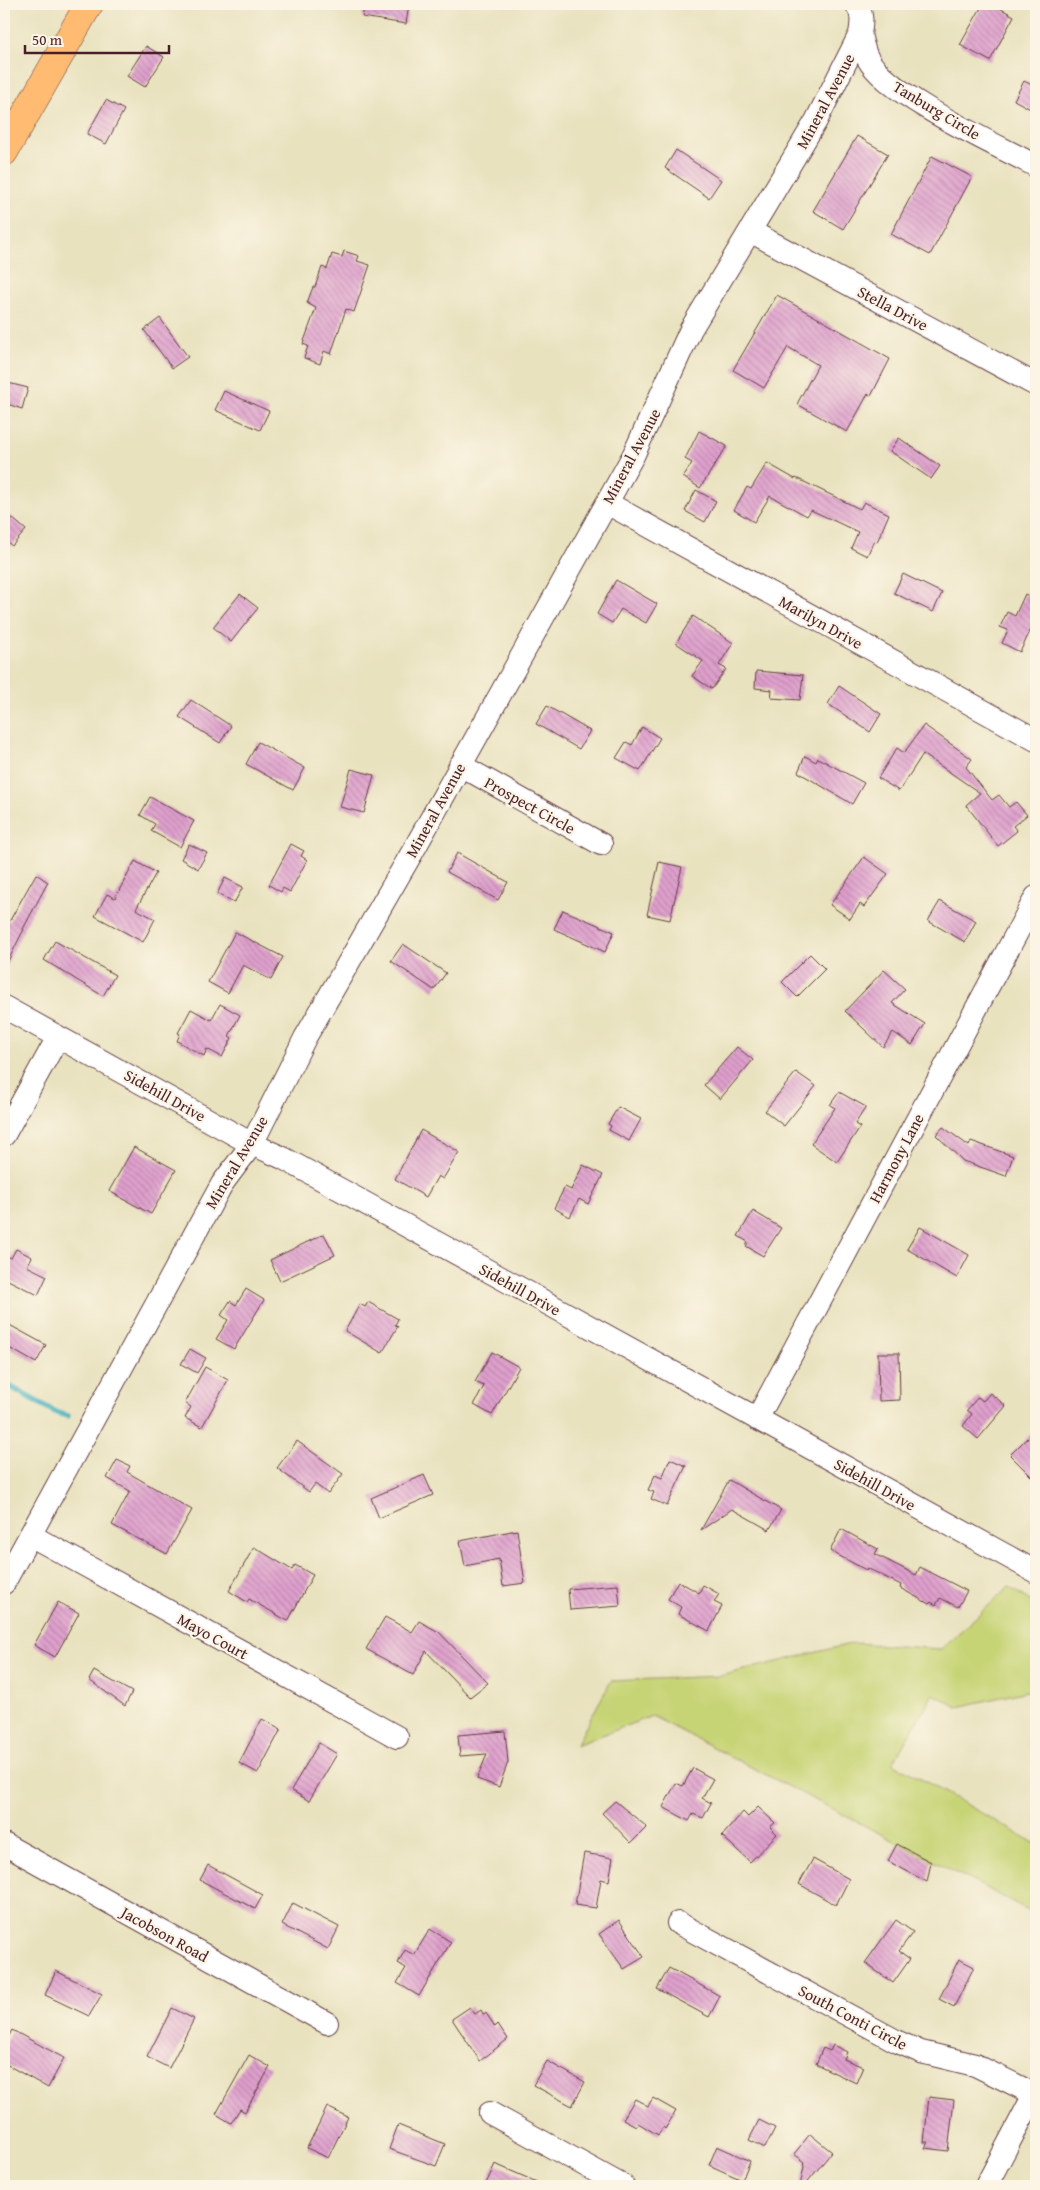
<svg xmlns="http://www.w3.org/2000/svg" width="1040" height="2190" font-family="'Gentium Book Plus',serif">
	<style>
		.green { fill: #c7d476; stroke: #887a50 }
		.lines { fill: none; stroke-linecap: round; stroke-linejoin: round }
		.stream { stroke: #43b2be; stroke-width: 5.5 }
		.building { fill: url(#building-back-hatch) }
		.minor-casing { stroke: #623c41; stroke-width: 24 }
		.major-casing { stroke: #623c41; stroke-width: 29 }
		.minor { stroke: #fff; stroke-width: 22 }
		.major { stroke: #febb71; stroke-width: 28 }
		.labels { text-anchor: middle; stroke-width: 4.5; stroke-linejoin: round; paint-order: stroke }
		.street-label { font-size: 16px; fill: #4a1f2b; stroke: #fcf5e5 }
	</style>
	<defs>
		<pattern id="building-back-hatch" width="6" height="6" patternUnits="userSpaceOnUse" patternTransform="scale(1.25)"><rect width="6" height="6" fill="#dfa0cd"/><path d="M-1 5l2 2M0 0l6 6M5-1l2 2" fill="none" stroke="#b782a7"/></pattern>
	</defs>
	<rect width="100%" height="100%" fill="#fcf5e5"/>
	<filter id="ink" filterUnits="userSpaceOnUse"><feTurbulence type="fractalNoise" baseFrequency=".02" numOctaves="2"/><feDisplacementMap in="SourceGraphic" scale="10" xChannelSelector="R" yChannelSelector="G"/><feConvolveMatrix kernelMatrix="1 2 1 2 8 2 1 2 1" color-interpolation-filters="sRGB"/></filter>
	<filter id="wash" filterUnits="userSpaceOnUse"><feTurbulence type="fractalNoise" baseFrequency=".0096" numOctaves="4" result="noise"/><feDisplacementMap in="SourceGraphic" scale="20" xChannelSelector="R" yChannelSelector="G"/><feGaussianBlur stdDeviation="1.12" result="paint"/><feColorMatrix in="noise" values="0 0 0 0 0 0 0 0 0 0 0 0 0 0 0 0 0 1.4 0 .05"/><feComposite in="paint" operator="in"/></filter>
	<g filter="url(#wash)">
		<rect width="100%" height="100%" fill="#e9e2bf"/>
		<path class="green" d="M1009,1587L1036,1605V1689L958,1707L933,1694L893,1763L1036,1844V1914L652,1716L576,1745L611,1681L720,1676L854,1643L941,1649Z"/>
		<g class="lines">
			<path class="stream" d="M4,1383L55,1412L68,1416"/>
		</g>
		<g id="blocks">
			<path class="building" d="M365,4H409L406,24L362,17Z
				M983,4H992L1014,16L990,61L960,45Z
				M146,46L164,57L145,87L127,76Z
				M1024,81L1036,87V112L1014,100Z
				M106,100L124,110L106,144L87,134Z
				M857,136L888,154L843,229L813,211Z
				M676,150L721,180L709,198L665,168Z
				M932,156L972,177L930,255L891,234Z
				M344,251L359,256L357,261L370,265L354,312L346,309L331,354L324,351L320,364L304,358L308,346L303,344L316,308L307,303L313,287H315L322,267L327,269L332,254L342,257Z
				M777,295L890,359L871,396L868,394L847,432L797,404L818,365L788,347L764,388L733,370Z
				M160,318L188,357L172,368L144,330Z
				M4,382L28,388L22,409L4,403Z
				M224,391L269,411L260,430L215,410Z
				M699,431L727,446L700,488L683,477L692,463L685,459Z
				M899,438L940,466L931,479L890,451Z
				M767,463L795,479L796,478L860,509L864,502L889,514L877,542L874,541L867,556L851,548L858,532L811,510L807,516L770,496L754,522L734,510L747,487L751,489Z
				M696,490L716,501L705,522L685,511Z
				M4,511L26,530L12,546L4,539Z
				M903,574L942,593L933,612L894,593Z
				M616,580L657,604L646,623L621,609L612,623L597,614Z
				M240,594L258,608L231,642L213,627Z
				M1025,594L1036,600V619L1020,652L1002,643L1008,630L1000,627L1007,612L1015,616Z
				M693,616L733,643L719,665L726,669L712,689L692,676L703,661L676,643Z
				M756,671L803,675L800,700L771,698L772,690L755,688Z
				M839,686L881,714L870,732L828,704Z
				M191,700L231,726L220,743L179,717Z
				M547,706L590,731L579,749L536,724Z
				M924,725L972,759L966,767L992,800L999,795L1009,807L1016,802L1027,815L1013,826L1017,831L998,846L966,805L980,793L923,754L899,791L878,778L897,748L904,753Z
				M642,727L660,738L640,771L616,758L626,742L632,745Z
				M258,742L305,768L293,790L246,764Z
				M805,756L816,762L818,758L864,783L852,804L798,772Z
				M351,769L374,775L364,813L340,807Z
				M150,797L194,821L180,847L151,831L155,824L140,815Z
				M189,844L207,853L198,869L181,859Z
				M291,844L304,851L301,856L307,860L290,892L283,888L281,892L269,885Z
				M457,853L508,882L498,900L447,872Z
				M864,857L888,874L864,907L860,904L850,919L830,905Z
				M135,861L156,873L136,909L155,919L143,942L95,916L107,894L115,898Z
				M659,862L682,867L670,920L647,915Z
				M36,874L48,882L23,929H24L4,969V919L9,922Z
				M225,878L243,887L234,903L217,894Z
				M940,901L976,921L965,942L928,921Z
				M563,910L614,932L605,952L554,929Z
				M235,932L283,957L271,980L243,965L228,993L208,982Z
				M55,941L115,975L103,996L44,960Z
				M403,944L446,973L434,990L391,961Z
				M810,954L825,969L797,997L782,982Z
				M884,970L905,989L892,1003L925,1024L912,1045L893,1032L883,1047L845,1011Z
				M220,1004L240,1015L229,1036L232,1038L222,1057L207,1049L204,1056L177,1041L180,1034L178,1033L191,1009L211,1020Z
				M737,1047L753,1060L720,1099L704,1085Z
				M796,1072L816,1086L784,1126L765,1111Z
				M839,1092L866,1107L855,1124L860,1127L837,1162L811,1144L835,1108L830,1105Z
				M618,1107L641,1119L629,1141L609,1130L611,1126L608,1124Z
				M943,1127L969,1146L971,1141L1013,1156L1006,1176L963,1161L936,1135Z
				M421,1130L459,1152L443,1179L438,1176L426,1197L395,1179Z
				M134,1147L176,1170L151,1214L109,1191Z
				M583,1165L603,1175L588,1204L579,1199L570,1217L554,1208L565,1187L571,1190Z
				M753,1211L781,1228L763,1256L746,1246L748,1242L738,1236Z
				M920,1227L969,1255L957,1278L907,1249Z
				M324,1234L335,1255L280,1281L270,1260Z
				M16,1249L32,1257L27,1266L47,1276L38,1295L4,1278V1255L11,1258Z
				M246,1289L264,1300L234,1349L216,1339L228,1320L221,1315L230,1301L236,1305Z
				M368,1302L398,1319L395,1325L398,1326L382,1353L345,1331L360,1304L365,1307Z
				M4,1322L46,1345L36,1363L4,1345Z
				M190,1349L206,1358L197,1373L181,1364Z
				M492,1352L519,1367L492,1415L474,1405L484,1386L475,1382Z
				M878,1353H899L900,1400L879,1401Z
				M205,1367L228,1380L202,1427L185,1418L191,1407L185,1403Z
				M990,1393L1006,1406L978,1439L963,1426L972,1414L967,1410L978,1397L983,1401Z
				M1036,1429V1481L1010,1455Z
				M297,1441L343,1474L328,1494L315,1484L309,1492L277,1468Z
				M670,1459L686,1466L667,1506L651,1499L654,1492L648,1490L655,1475L662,1478Z
				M117,1460L130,1466L127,1472L192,1510L167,1554L112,1525L130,1491L107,1478Z
				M424,1475L433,1495L379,1518L371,1498Z
				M729,1480L781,1510L769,1530L732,1509L701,1530Z
				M841,1529L878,1549L875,1554L916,1575L920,1567L967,1591L958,1607L940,1598L936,1605L931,1602L929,1604L900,1588L901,1585L867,1568L866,1570L830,1551Z
				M517,1530L525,1583L503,1586L499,1559L465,1566L460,1541Z
				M254,1547L292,1570L295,1565L313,1575L288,1621L249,1599L247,1602L229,1591Z
				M678,1581L699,1593L703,1585L719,1594L714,1602L722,1606L709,1631L678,1614L681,1607L668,1599Z
				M618,1585L620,1606L570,1610L568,1589Z
				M58,1602L79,1613L55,1657L34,1645Z
				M385,1617L412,1632L419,1621L439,1632L488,1683L470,1697L426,1651L413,1675L366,1649Z
				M94,1671L132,1692L125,1706L89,1680Z
				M262,1719L281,1729L258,1773L239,1763Z
				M505,1731L508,1762L499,1787L477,1779L487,1754L460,1756L458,1735Z
				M319,1743L337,1754L309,1801L291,1790Z
				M693,1768L713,1779L702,1798L711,1803L703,1818L693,1814L689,1821L663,1807L676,1783L683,1786Z
				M615,1801L647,1827L631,1843L602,1813Z
				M758,1807L775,1823L770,1827L777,1834L750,1862L722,1836L743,1812L748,1817Z
				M897,1844L931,1862L927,1882L888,1861Z
				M584,1853L613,1858L609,1881L601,1879L596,1908L575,1905Z
				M813,1859L849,1879L836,1905L799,1884Z
				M208,1865L263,1895L255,1909L200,1880Z
				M293,1903L339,1927L328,1949L282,1925Z
				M619,1920L644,1957L624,1969L599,1934Z
				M896,1920L913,1932L899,1951L910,1959L893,1983L865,1963Z
				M430,1929L451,1942L419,1996L397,1983L406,1968L398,1963L405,1950L414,1955Z
				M959,1959L974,1967L954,2007L939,1999Z
				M669,1968L720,1996L709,2017L657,1989Z
				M56,1971L102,1994L89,2016L45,1995Z
				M470,2007L475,2014L481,2010L483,2014L486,2013L495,2027L498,2024L508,2039L480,2061L452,2019Z
				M172,2008L194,2019L169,2068L147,2057Z
				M12,2030L64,2058L48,2088L4,2063V2045Z
				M833,2045L847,2052L844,2059L863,2067L856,2083L816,2064L823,2048L830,2051Z
				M249,2055L270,2067L245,2112L240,2109L231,2123L216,2114Z
				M547,2061L585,2082L572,2106L533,2085Z
				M929,2097L954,2100L948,2151L925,2148L928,2142H924Z
				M653,2098L676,2111L665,2129L663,2127L658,2135L638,2123L636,2126L623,2119L635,2099L648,2106Z
				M327,2107L348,2117L328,2158L307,2148Z
				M759,2120L775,2128L765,2148L749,2140Z
				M398,2125L445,2144L436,2166L389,2149Z
				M810,2134L832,2152L804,2186H800L805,2162L794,2154Z
				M717,2146L750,2161L742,2180L709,2165Z
				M495,2164L546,2186H485Z"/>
		</g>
	</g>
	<g filter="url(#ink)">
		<use href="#blocks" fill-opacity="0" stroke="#623c41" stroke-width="1"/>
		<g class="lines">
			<g class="minor-casing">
				<path id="minor" d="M860,34C862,42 864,52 868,59C888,96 997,145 1036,166
					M750,231L1036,385
					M607,503L1036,740
					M460,765L601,844
					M4,1007L252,1144L283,1158L1036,1572
					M4,1135L58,1037
					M757,1419L1036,897
					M30,1535L397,1737
					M4,1583L222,1184L252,1144L305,1038L413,851L633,456L691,329L816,121L860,34C862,23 863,13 856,4
					M4,1844L327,2023
					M678,1923L898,2042L921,2052L975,2065L1036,2095
					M490,2113L623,2186
					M986,2186L1036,2091"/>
			</g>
			<g class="major-casing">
				<path id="major" d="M4,152L89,4"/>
			</g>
			<use href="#minor" class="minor"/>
			<use href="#major" class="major"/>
		</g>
	</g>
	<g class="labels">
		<g class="street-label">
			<text transform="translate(825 101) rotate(-62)" y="6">Mineral Avenue</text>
			<text transform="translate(937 110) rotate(31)" y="6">Tanburg Circle</text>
			<text transform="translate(893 308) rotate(28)" y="6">Stella Drive</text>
			<text transform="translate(631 456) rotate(-62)" y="6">Mineral Avenue</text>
			<text transform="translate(821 622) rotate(29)" y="6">Marilyn Drive</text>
			<text transform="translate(530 805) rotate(29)" y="6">Prospect Circle</text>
			<text transform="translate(435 810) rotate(-61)" y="6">Mineral Avenue</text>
			<text transform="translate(165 1095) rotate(29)" y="6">Sidehill Drive</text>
			<text transform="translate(896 1158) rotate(-62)" y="6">Harmony Lane</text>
			<text transform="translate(236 1162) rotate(-59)" y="6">Mineral Avenue</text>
			<text transform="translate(520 1289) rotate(29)" y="6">Sidehill Drive</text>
			<text transform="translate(875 1484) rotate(29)" y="6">Sidehill Drive</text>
			<text transform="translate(213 1636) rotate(29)" y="6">Mayo Court</text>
			<text transform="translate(165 1934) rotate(29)" y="6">Jacobson Road</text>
			<text transform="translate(853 2017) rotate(28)" y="6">South Conti Circle</text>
		</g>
	</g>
	<rect width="1040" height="2190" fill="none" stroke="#fcf5e5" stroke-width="20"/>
	<path d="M25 45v8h144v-8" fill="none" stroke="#4a1f2b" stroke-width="2.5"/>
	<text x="32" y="45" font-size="15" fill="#4a1f2b" stroke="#fcf5e5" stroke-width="4" paint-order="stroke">50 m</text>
</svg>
